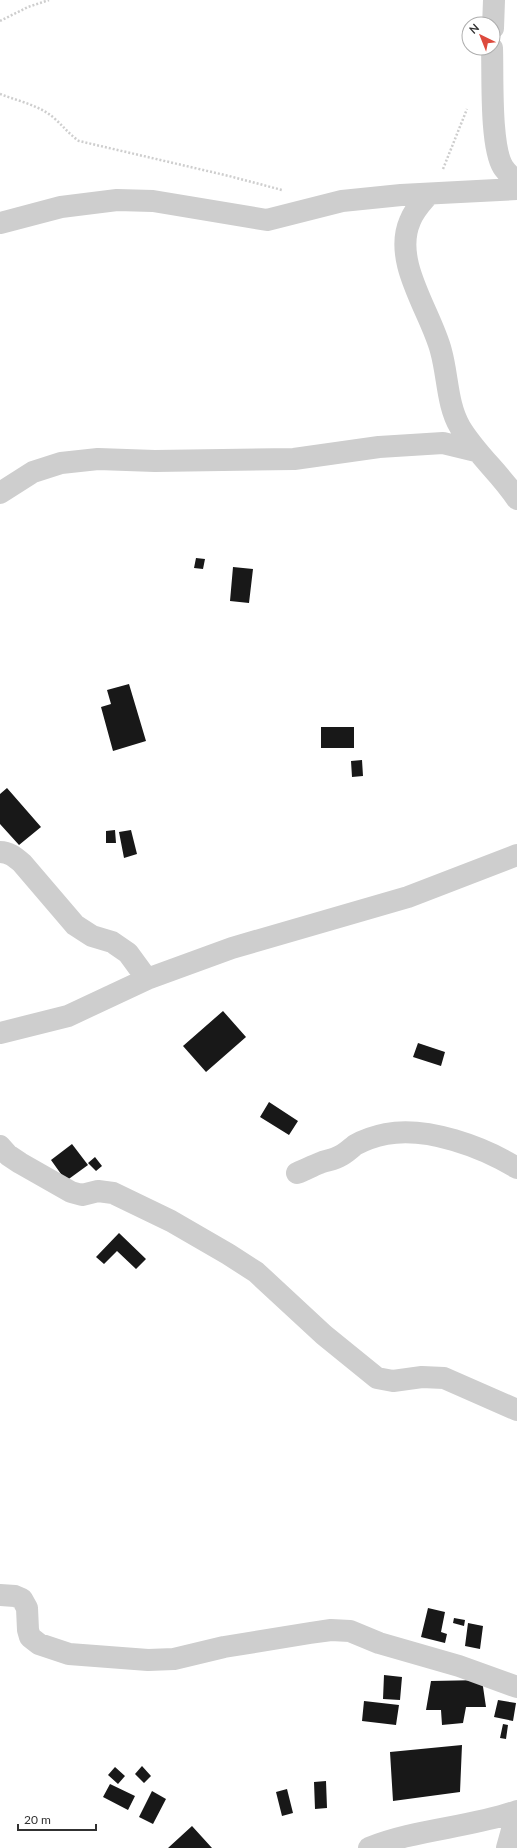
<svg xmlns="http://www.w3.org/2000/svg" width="517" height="1848" font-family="Lato,sans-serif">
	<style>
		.building { fill: #181818 }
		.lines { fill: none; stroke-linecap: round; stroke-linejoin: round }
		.path { stroke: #cecece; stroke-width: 2.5; stroke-dasharray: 2 2; stroke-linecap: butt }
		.minor { stroke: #cecece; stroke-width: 22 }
	</style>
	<rect width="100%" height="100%" fill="#fff"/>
	<path class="building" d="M196,558L205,559L203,569L194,568Z
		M233,567L253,569L249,603L230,601Z
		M129,684L146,741L113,751L101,707L111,704L107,690Z
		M321,727H354V748H321Z
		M362,760L363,776L352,777L351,761Z
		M7,788L41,827L19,845L0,824V794Z
		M115,830L116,843H106V831Z
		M131,830L137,854L124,858L119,832Z
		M223,1011L246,1037L206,1072L183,1046Z
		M418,1043L445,1052L441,1066L413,1057Z
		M269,1102L298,1121L289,1135L260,1117Z
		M72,1144L88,1165L66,1181L51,1160Z
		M95,1157L102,1166L96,1171L88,1163Z
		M119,1233L146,1259L136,1269L117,1251L104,1264L96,1257Z
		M428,1608L445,1612L441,1632L447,1634L445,1643L421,1637Z
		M454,1618L465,1620L464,1626L453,1623Z
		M468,1623L483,1626L480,1649L465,1646Z
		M384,1675L402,1677L400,1700L383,1699Z
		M482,1680L486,1707H466L463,1723L442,1725L441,1710H426L431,1681Z
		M498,1700L516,1703L513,1721L494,1717Z
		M364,1701L399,1705L396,1725L362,1721Z
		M503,1724L508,1725L506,1739L500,1738Z
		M462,1745L460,1792L393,1801L390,1752Z
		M142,1766L151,1776L144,1783L135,1774Z
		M115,1767L125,1776L118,1784L108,1775Z
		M326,1781L327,1808L315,1809L314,1782Z
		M110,1784L135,1796L128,1810L103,1797Z
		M287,1789L293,1813L282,1816L276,1792Z
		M152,1791L166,1799L153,1824L139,1817Z
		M192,1826L212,1848H168Z"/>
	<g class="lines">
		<path class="path" d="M0,21L28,7L49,0
			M0,94C18,101 39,105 54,118C63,126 69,134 79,141L229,176L282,190
			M443,169L467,109"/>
		<path class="minor" d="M493,28L494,0
			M492,48C493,75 490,146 503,167C506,172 512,177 517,182
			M429,194C422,202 414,210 410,221C392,262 431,312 441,351C448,376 447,405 460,427C476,454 500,473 517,499
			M0,223L61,207L117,200L153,201L267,220L342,201L401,195L517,189
			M0,493L33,472L61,463L98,459L155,461L294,459L379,447L443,443L476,451
			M0,852C9,852 15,857 22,863L75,925L92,936L112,942L128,953L147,979
			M0,1033L68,1016L147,979L232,948L408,897L517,855
			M0,1146L8,1155L20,1163L71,1192L82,1195L98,1191L113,1193L171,1221L228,1254L256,1272L324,1335L377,1378L393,1381L422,1377L444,1378L517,1410
			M297,1173C305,1170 312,1166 320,1163C326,1160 334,1160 340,1156C345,1154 350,1149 355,1145C364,1140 376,1136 386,1134C427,1126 483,1147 517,1168
			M0,1595L15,1596L22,1599L27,1608L28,1630L30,1637L39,1644L69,1654L148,1660L174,1659L224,1647L310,1633L331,1630L350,1631L379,1643L459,1666L517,1687
			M369,1848C416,1829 469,1828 517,1811
			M507,1848L517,1812"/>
	</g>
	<g transform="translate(481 36) rotate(317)"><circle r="19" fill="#ffffff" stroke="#adadad"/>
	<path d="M0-3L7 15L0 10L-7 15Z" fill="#dd4a3d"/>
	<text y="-6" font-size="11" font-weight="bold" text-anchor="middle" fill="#313131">N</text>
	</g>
	<path d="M18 1824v6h78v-6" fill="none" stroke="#313131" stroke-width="2"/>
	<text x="24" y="1824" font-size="12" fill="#313131" stroke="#ffffff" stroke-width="3" paint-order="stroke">20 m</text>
</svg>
